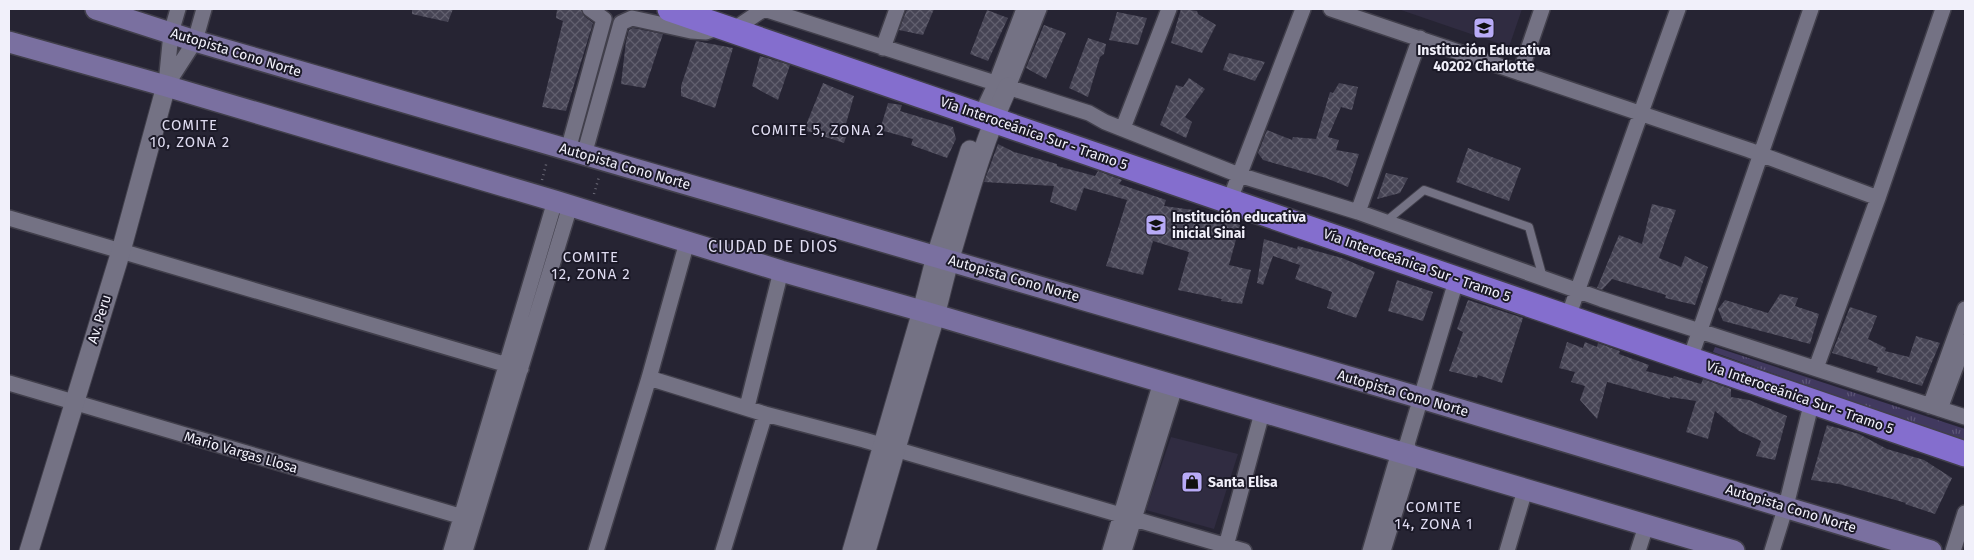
<svg xmlns="http://www.w3.org/2000/svg" width="1974" height="560" font-family="'Fira Sans',sans-serif">
	<style>
		.built { fill: #302c41 }
		.grass { fill: url(#grass-tufts) }
		.building { fill: url(#building-cross-hatch) }
		.lines { fill: none; stroke-linecap: round; stroke-linejoin: round }
		.service-casing { stroke: #413f4b; stroke-width: 10 }
		.minor-casing { stroke: #413f4b; stroke-width: 18 }
		.tertiary-casing { stroke: #413f4b; stroke-width: 21 }
		.secondary-casing { stroke: #413f4b; stroke-width: 24 }
		.trunk-casing { stroke: #413f4b; stroke-width: 28 }
		.path { stroke: #6c6b78; stroke-width: 2.5; stroke-dasharray: 1 4; stroke-linecap: butt }
		.service { stroke: #747284; stroke-width: 8 }
		.minor { stroke: #747284; stroke-width: 15 }
		.tertiary { stroke: #747284; stroke-width: 19 }
		.secondary { stroke: #7a70a0; stroke-width: 21 }
		.trunk { stroke: #846ece; stroke-width: 25 }
		.labels { text-anchor: middle; stroke-width: 4; stroke-linejoin: round; paint-order: stroke }
		.poi-label { font-size: 14px; font-weight: bold; fill: #f1f0fa; stroke: #1c1a28; text-anchor: start }
		.street-label { font-size: 14px; fill: #f1f0fa; stroke: #1c1a28 }
		.neighbourhood-label { font-size: 15px; letter-spacing: 1px; fill: #dedbf0; stroke: #1c1a28 }
		.quarter-label { font-size: 16px; letter-spacing: 1px; fill: #dedbf0; stroke: #1c1a28 }
	</style>
	<defs>
		<pattern id="grass-tufts" width="24" height="20" patternUnits="userSpaceOnUse" patternTransform="scale(1.25)"><rect width="24" height="20" fill="#41395f"/><path d="M3 7l-1-3M5 7V3M7 7l1-3M15 17l-1-3M17 17v-4M19 17l1-3" fill="none" stroke="#5d5677"/></pattern>
		<pattern id="building-cross-hatch" width="8" height="8" patternUnits="userSpaceOnUse" patternTransform="scale(1.25)"><rect width="8" height="8" fill="#464454"/><path d="M0 0l8 8M0 8l8-8" fill="none" stroke="#615f6e"/></pattern>
	</defs>
	<rect width="100%" height="100%" fill="#262433"/>
	<path class="built" d="M1398,9H1522L1509,47Z
		M1171,437L1238,454L1214,529L1146,510Z"/>
	<path class="grass" d="M1715,347L1965,429V442L1713,352Z"/>
	<path class="building" d="M412,9H453L448,22L412,14Z
		M557,9H581L584,16L593,23L566,111L542,107L563,21L556,18Z
		M907,9H934L923,35L899,30Z
		M1181,9L1197,11L1198,14L1216,25L1202,53L1171,43Z
		M987,10L1008,18L988,61L970,54Z
		M1117,12L1147,18L1138,45L1109,40Z
		M1044,25L1066,33L1046,79L1026,68Z
		M633,28L663,34L645,88L621,84L626,41L629,30Z
		M1088,38L1106,44L1104,54L1100,57L1088,97L1069,88Z
		M696,41L733,48L715,108L681,96V86Z
		M1229,53L1265,62L1255,81L1223,70Z
		M760,56L790,65L778,100L752,86Z
		M1189,78L1205,89L1185,117L1192,122L1186,138L1160,125L1176,85L1183,87Z
		M823,83L854,96L845,127L849,128L844,143L804,130Z
		M1339,83L1358,87L1352,110L1341,107L1328,137L1339,140L1336,150L1359,154L1348,187L1326,178L1263,160L1258,153L1267,130L1292,140L1293,137L1316,139L1330,92L1333,93Z
		M888,103L902,105L900,111L953,127L956,139L947,158L911,145L913,139L880,130Z
		M998,144L1014,152L1057,164V166L1095,176L1098,171L1122,180L1119,184L1166,200L1164,206L1200,211V210L1240,225L1229,265L1251,270L1242,304L1221,301L1222,299L1178,290L1189,252L1153,241L1143,275L1106,266L1127,200L1084,188L1076,211L1050,202L1054,186L984,182Z
		M1468,148L1521,168L1509,201L1456,182Z
		M1386,173L1408,178L1400,193L1377,199Z
		M1652,204L1676,210L1659,258L1681,267L1685,256L1708,267L1695,305L1665,298L1666,295L1612,279L1602,290L1597,288L1619,235L1642,244Z
		M1264,239L1297,249L1298,246L1342,258L1375,272L1356,318L1327,308L1332,292L1295,279L1300,265L1273,256L1263,285L1257,283Z
		M1397,280L1433,292L1423,321L1388,311Z
		M1780,294L1798,298L1795,306L1819,314L1810,344L1723,321L1718,309L1725,300L1768,313Z
		M1468,300L1523,318L1502,383L1478,375L1477,378L1449,371L1463,332L1457,329Z
		M1850,307L1877,316L1868,339L1886,348L1885,351L1909,357L1916,336L1940,343L1922,386L1876,372L1878,367L1832,353Z
		M1567,342L1583,348L1585,342L1597,347L1598,343L1620,351L1619,354L1649,365L1646,371L1673,378L1674,376L1701,384L1703,379L1731,389V397L1749,400L1787,416L1775,460L1756,456L1761,441L1739,431L1715,411L1708,439L1686,432L1696,401L1670,397V399L1607,382L1597,419L1580,400L1585,386L1571,382L1575,372L1559,368Z
		M1827,425L1859,434L1887,449L1924,460L1952,478L1935,514L1905,504L1906,503L1839,484L1811,480Z"/>
	<g class="lines">
		<g class="service-casing">
			<path id="service" d="M1385,222L1424,190L1529,227L1543,278"/>
		</g>
		<g class="minor-casing">
			<path id="minor" d="M764,9L1089,113L1105,122L1239,175L1358,212L1601,299L1965,417
				M1331,9L1749,150L1878,198
				M733,30L764,9
				M883,48L897,9
				M1520,73L1542,9
				M166,84L171,33L178,9
				M166,86L195,41L204,9
				M1008,87L1039,9
				M981,115L996,83L1024,9
				M1123,128L1169,9
				M568,150L604,19L590,9
				M584,155L621,23L632,18L691,31L706,32L717,28
				M1229,202L1303,9
				M1358,212L1420,38
				M9,218L521,369
				M1568,317L1678,9
				M1690,359L1811,9
				M1816,368L1878,198L1943,9
				M649,378L765,414L864,440L1244,551
				M9,383L473,520
				M1930,406L1965,309
				M747,407L781,271
				M1940,409L1965,342
				M1226,546L1262,413
				M451,551L555,201
				M465,551L570,206
				M596,551L649,378L687,242
				M723,551L765,414
				M1110,551L1161,382
				M1124,551L1175,387
				M1370,551L1399,452L1407,444L1457,278
				M1383,551L1412,457L1408,447
				M1507,551L1525,490
				M1638,551L1646,526
				M1772,551L1786,506L1812,401
				M1953,551L1965,513"/>
		</g>
		<g class="tertiary-casing">
			<path id="tertiary" d="M29,551L121,251L166,86
				M852,551L922,311L936,256L970,150
				M866,551L928,339C937,313 942,285 950,258C967,201 983,142 1008,87"/>
		</g>
		<g class="secondary-casing">
			<path id="secondary" d="M96,9L195,41L1421,398L1931,551
				M9,42L166,86L555,201L781,271L922,311L1734,551"/>
		</g>
		<g class="trunk-casing">
			<path id="trunk" d="M670,9L1965,454"/>
		</g>
		<path class="path" d="M542,180L547,161
			M594,194L599,177"/>
		<use href="#service" class="service"/>
		<use href="#minor" class="minor"/>
		<use href="#tertiary" class="tertiary"/>
		<use href="#secondary" class="secondary"/>
		<use href="#trunk" class="trunk"/>
	</g>
	<defs>
		<g id="school-square" transform="scale(1.125)"><rect x="-9" y="-9" width="18" height="18" rx="4" fill="#b8abf7" stroke="#1c1a28"/><path d="M0-5L7-2L0 1L-7-2ZM-4 1L0 2.5L4 1V4Q0 6-4 4Z" fill="#111"/></g>
		<g id="shop-square" transform="scale(1.125)"><rect x="-9" y="-9" width="18" height="18" rx="4" fill="#b8abf7" stroke="#1c1a28"/><path d="M-5-2.5h2.3a2.7 3.5 0 0 1 5.4 0H5L5.5 6h-11ZM-1.5-2.5h3a1.5 2.3 0 0 0-3 0Z" fill="#111"/></g>
	</defs>
	<g fill-rule="evenodd">
		<use href="#school-square" x="1484" y="28"/>
		<use href="#school-square" x="1156" y="225"/>
		<use href="#shop-square" x="1192" y="482"/>
	</g>
	<g class="labels">
		<g class="poi-label">
			<text x="1484" y="55" text-anchor="middle">Institución Educativa<tspan x="1484" dy="16">40202 Charlotte</tspan></text>
			<text x="1172" y="222">Institución educativa<tspan x="1172" dy="16">inicial Sinai</tspan></text>
			<text x="1208" y="487">Santa Elisa</text>
		</g>
		<g class="street-label">
			<text transform="translate(236 52) rotate(17)" y="5">Autopista Cono Norte</text>
			<text transform="translate(1034 133) rotate(19)" y="5">Vía Interoceánica Sur - Tramo 5</text>
			<text transform="translate(625 166) rotate(16)" y="5">Autopista Cono Norte</text>
			<text transform="translate(1417 265) rotate(19)" y="5">Vía Interoceánica Sur - Tramo 5</text>
			<text transform="translate(1014 278) rotate(16)" y="5">Autopista Cono Norte</text>
			<text transform="translate(99 319) rotate(-73)" y="5">Av. Peru</text>
			<text transform="translate(1403 393) rotate(16)" y="5">Autopista Cono Norte</text>
			<text transform="translate(1800 397) rotate(19)" y="5">Vía Interoceánica Sur - Tramo 5</text>
			<text transform="translate(241 452) rotate(16)" y="5">Mario Vargas Llosa</text>
			<text transform="translate(1791 508) rotate(17)" y="5">Autopista Cono Norte</text>
		</g>
		<g class="neighbourhood-label">
			<text x="190" y="130">COMITE<tspan x="190" dy="17">10, ZONA 2</tspan></text>
			<text x="818" y="135">COMITE 5, ZONA 2</text>
			<text x="591" y="262">COMITE<tspan x="591" dy="17">12, ZONA 2</tspan></text>
			<text x="1434" y="512">COMITE<tspan x="1434" dy="17">14, ZONA 1</tspan></text>
		</g>
		<g class="quarter-label">
			<text x="773" y="252">CIUDAD DE DIOS</text>
		</g>
	</g>
	<rect width="1974" height="560" fill="none" stroke="#f1f0fa" stroke-width="20"/>
</svg>
